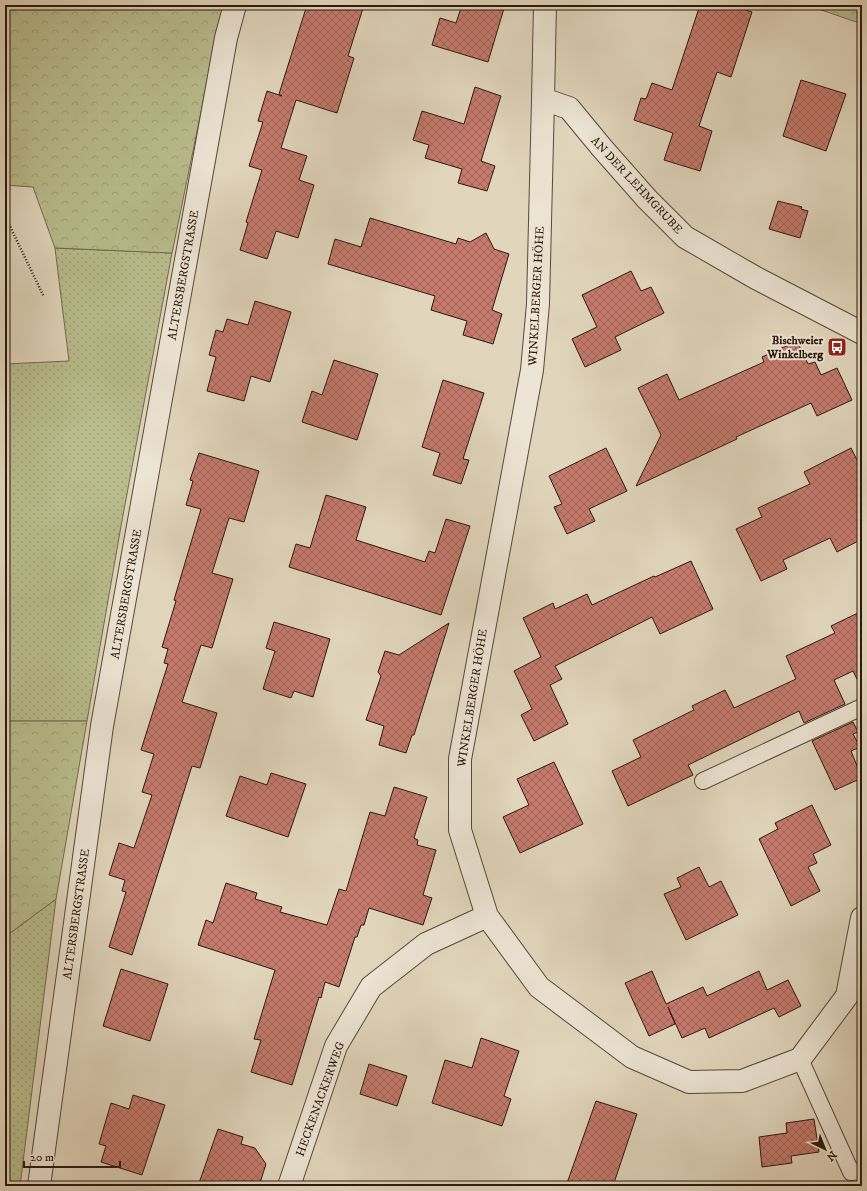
<svg xmlns="http://www.w3.org/2000/svg" width="867" height="1191" font-family="'IM FELL DW Pica',serif">
	<style>
		.grass { fill: url(#grass-dots); stroke: #726a4d }
		.forest { fill: url(#forest-crowns); stroke: #726a4d }
		.building { fill: url(#building-cross-hatch); stroke: #2b180d }
		.lines { fill: none; stroke-linecap: round; stroke-linejoin: round }
		.service-casing { stroke: #584839; stroke-width: 18 }
		.minor-casing { stroke: #584839; stroke-width: 24 }
		.path { stroke: #2b180d; stroke-width: 2.5; stroke-dasharray: 1 2; stroke-linecap: butt }
		.service { stroke: #ece4d4; stroke-width: 16 }
		.minor { stroke: #ece4d4; stroke-width: 22 }
		.labels { text-anchor: middle; stroke-width: 4; stroke-linejoin: round; paint-order: stroke }
		.street-label { font-size: 12px; fill: #2b180d; stroke: #ece4d4 }
		.poi-label { font-size: 12px; font-weight: bold; fill: #2b180d; stroke: #ece4d4; text-anchor: end }
	</style>
	<defs>
		<pattern id="grass-dots" width="8" height="8" patternUnits="userSpaceOnUse"><rect width="8" height="8" fill="#b9bc8d"/><path d="M2 2h.1M6 6h.1" fill="none" stroke="#9fa178" stroke-width="1.8" stroke-linecap="round"/></pattern>
		<pattern id="forest-crowns" width="20" height="18" patternUnits="userSpaceOnUse"><rect width="20" height="18" fill="#b9bc8d"/><path d="M2 6a3 3 0 1 1 6 0M12 15a3 3 0 1 1 6 0" fill="none" stroke="#9fa178"/></pattern>
		<pattern id="building-cross-hatch" width="8" height="8" patternUnits="userSpaceOnUse"><rect width="8" height="8" fill="#c57a6d"/><path d="M0 0l8 8M0 8l8-8" fill="none" stroke="#a06358"/></pattern>
	</defs>
	<rect width="100%" height="100%" fill="#e1d6bd"/>
	<filter id="stains"><feTurbulence type="fractalNoise" baseFrequency=".005" numOctaves="4"/><feColorMatrix values="0 0 0 0 .2 0 0 0 0 .09 0 0 0 0 .02 0 0 0 .5 -.17"/></filter>
	<radialGradient id="worn" r=".72"><stop offset=".6" stop-color="#630" stop-opacity="0"/><stop offset="1" stop-color="#630" stop-opacity=".3"/></radialGradient>
	<path class="grass" d="M55,248L172,253L121,526L87,721H5V364L69,361Z
		M56,899L20,1186H5V937Z"/>
	<path class="forest" d="M5,5H223L172,253L55,248L33,187L5,185Z
		M807,5H862V24Z
		M5,721H87L56,899L5,937Z"/>
	<path class="building" d="M307,5H364L348,56L354,58L337,113L296,100L281,148L307,156L299,180L314,185L298,238L276,231L267,259L240,250L248,223L246,222L262,170L249,166L263,122L258,121L267,91L282,96L279,94Z
		M462,5H505L488,62L432,45L440,18L456,23Z
		M700,5H730L752,12L731,77L717,72L699,126L712,131L700,171L664,160L673,133L634,120L641,98L646,99L652,83L672,90Z
		M801,80L846,94L826,151L783,136Z
		M475,87L501,96L481,161L495,166L487,191L458,183L462,169L425,158L429,145L413,140L422,111L464,124Z
		M778,201L802,207L801,209L808,211L800,238L769,229Z
		M370,218L456,244L458,238L470,242L486,233L494,249L509,254L492,310L502,314L493,344L463,335L467,321L431,310L435,296L328,264L335,239L361,247Z
		M631,271L641,291L651,287L664,313L615,337L621,350L585,367L572,339L597,327L582,295Z
		M255,301L291,312L270,382L251,376L244,401L207,391L216,357L209,355L216,330L223,332L227,319L248,325Z
		M797,341L808,364L815,362L821,375L837,368L852,400L817,416L811,403L736,437L737,439L636,486L661,435L638,388L667,374L679,400L764,362L762,357Z
		M334,360L378,374L357,440L302,422L312,391L322,395Z
		M443,380L484,393L463,459L469,460L461,484L433,475L440,453L422,447Z
		M606,448L627,491L589,509L595,521L567,534L554,507L562,504L549,476Z
		M851,448L862,470V539L837,552L830,538L783,560L787,569L761,581L736,529L762,517L758,508L810,484L804,472Z
		M199,453L259,471L244,522L229,518L212,573L233,579L212,648L201,645L182,702L217,713L200,768L192,766L132,955L109,947L126,892L122,891L125,880L109,875L119,843L134,848L152,795L142,792L154,754L141,750L168,664L164,663L168,649L162,647L176,601L174,600L201,509L186,505L193,481L190,480Z
		M326,495L366,507L356,540L425,562L429,551L435,553L446,519L470,526L441,615L289,567L296,544L310,548Z
		M691,561L713,609L660,634L652,617L555,666L562,679L550,685L568,724L534,741L521,715L532,709L514,671L541,657L523,618L553,603L555,609L587,594L592,605L654,576L655,577Z
		M862,611V689L853,671L834,680L845,704L804,723L799,711L688,765L693,775L628,806L612,771L641,757L633,740L694,710L692,706L725,690L734,708L796,679L786,656L835,633L831,626Z
		M274,622L330,639L313,697L294,691L291,698L263,689L275,651L266,648Z
		M449,623L414,735H412L406,753L379,745L384,726L366,720L381,676L378,672L385,651L399,655Z
		M853,722L858,732L853,734L860,747L851,751L862,778L835,790L812,741Z
		M554,762L583,824L520,853L503,817L529,805L517,779Z
		M271,773L306,784L288,837L226,816L240,776L267,785Z
		M394,787L427,797L414,838L418,840L417,845L436,850L423,895L432,898L423,925L369,908L364,925H361L357,937H355L339,987L325,982L321,998L319,997L292,1085L251,1072L261,1040L254,1039L275,970L198,945L206,920L213,923L226,883L257,893L255,899L282,907L280,912L327,925L339,889L346,891L370,812L385,816Z
		M812,805L831,845L813,854L817,863L808,867L820,891L791,906L759,839L778,829L775,823Z
		M699,867L709,887L721,881L738,915L686,940L664,894L681,887L677,878Z
		M121,969L168,984L150,1041L103,1026Z
		M652,971L666,1004L703,987L707,996L759,971L767,990L788,980L801,1006L779,1017L774,1008L709,1038L705,1028L682,1038L668,1007L675,1024L649,1036L625,983Z
		M481,1038L519,1051L504,1096L511,1099L502,1126L432,1103L445,1060L472,1068Z
		M369,1064L407,1076L397,1106L360,1094Z
		M133,1095L165,1105L142,1175L101,1162L106,1146L99,1144L111,1103L129,1109Z
		M596,1101L637,1114L613,1186H566Z
		M814,1119L819,1152L791,1156L792,1163L762,1167L759,1137L787,1133L786,1123Z
		M218,1129L243,1137L241,1144L255,1148L266,1164L259,1186H198Z"/>
	<g class="lines">
		<g class="service-casing">
			<path id="service" d="M703,781L862,707
				M800,1059L851,1172L862,1171"/>
		</g>
		<g class="minor-casing">
			<path id="minor" d="M545,5L543,99L569,108L602,148L647,199L685,237L756,278L862,333
				M543,99L538,304L532,370L460,759V830L487,916L539,987L632,1057L689,1082L742,1081L800,1059L847,996L862,918
				M39,1186L102,726L226,38L235,5
				M289,1186L336,1046L371,987L426,944L487,916"/>
		</g>
		<path class="path" d="M5,216L44,297"/>
		<use href="#service" class="service"/>
		<use href="#minor" class="minor"/>
	</g>
	<defs>
		<g id="bus-square" transform="scale(1)"><rect x="-9" y="-9" width="18" height="18" rx="4" fill="#8f2418" stroke="#ece4d4"/><path d="M-5-6H5V4H4V6H2V4H-2V6H-4V4H-5ZM-3.5-4V0h7V-4ZM-3.5 1.2v1.5H-2V1.2ZM2 1.2v1.5H3.5V1.2Z" fill="#fff"/></g>
	</defs>
	<g fill-rule="evenodd">
		<use href="#bus-square" x="837" y="347"/>
	</g>
	<g class="labels">
		<g class="street-label">
			<text transform="translate(637 185) rotate(47)" y="4">AN DER LEHMGRUBE</text>
			<text transform="translate(183 275) rotate(-80)" y="4">ALTERSBERGSTRASSE</text>
			<text transform="translate(536 296) rotate(-87)" y="4">WINKELBERGER HÖHE</text>
			<text transform="translate(126 594) rotate(-80)" y="4">ALTERSBERGSTRASSE</text>
			<text transform="translate(472 698) rotate(-81)" y="4">WINKELBERGER HÖHE</text>
			<text transform="translate(76 914) rotate(-82)" y="4">ALTERSBERGSTRASSE</text>
			<text transform="translate(320 1099) rotate(-70)" y="4">HECKENACKERWEG</text>
		</g>
		<g class="poi-label">
			<text x="823" y="344">Bischweier<tspan x="823" dy="14">Winkelberg</tspan></text>
		</g>
	</g>
	<rect width="867" height="1191" fill="none" stroke="#e1d6bd" stroke-width="20"/>
	<rect x="6" y="6" width="855" height="1179" fill="none" stroke="#2b180d" stroke-width="2"/>
	<rect x="10" y="10" width="847" height="1171" fill="none" stroke="#2b180d"/>
	<g transform="translate(825 1149) rotate(137)" stroke="#ece4d4" stroke-width="3" paint-order="stroke">
	<path d="M0-3L7 15L0 10L-7 15Z" fill="#2b180d"/>
	<text y="-6" font-size="11" font-weight="bold" text-anchor="middle" fill="#2b180d">N</text>
	</g>
	<path d="M24 1161v6h96v-6" fill="none" stroke="#2b180d" stroke-width="2"/>
	<text x="30" y="1161" font-size="12" fill="#2b180d" stroke="#ece4d4" stroke-width="3" paint-order="stroke">20 m</text>
	<rect width="100%" height="100%" filter="url(#stains)"/>
	<rect width="100%" height="100%" fill="url(#worn)"/>
</svg>
